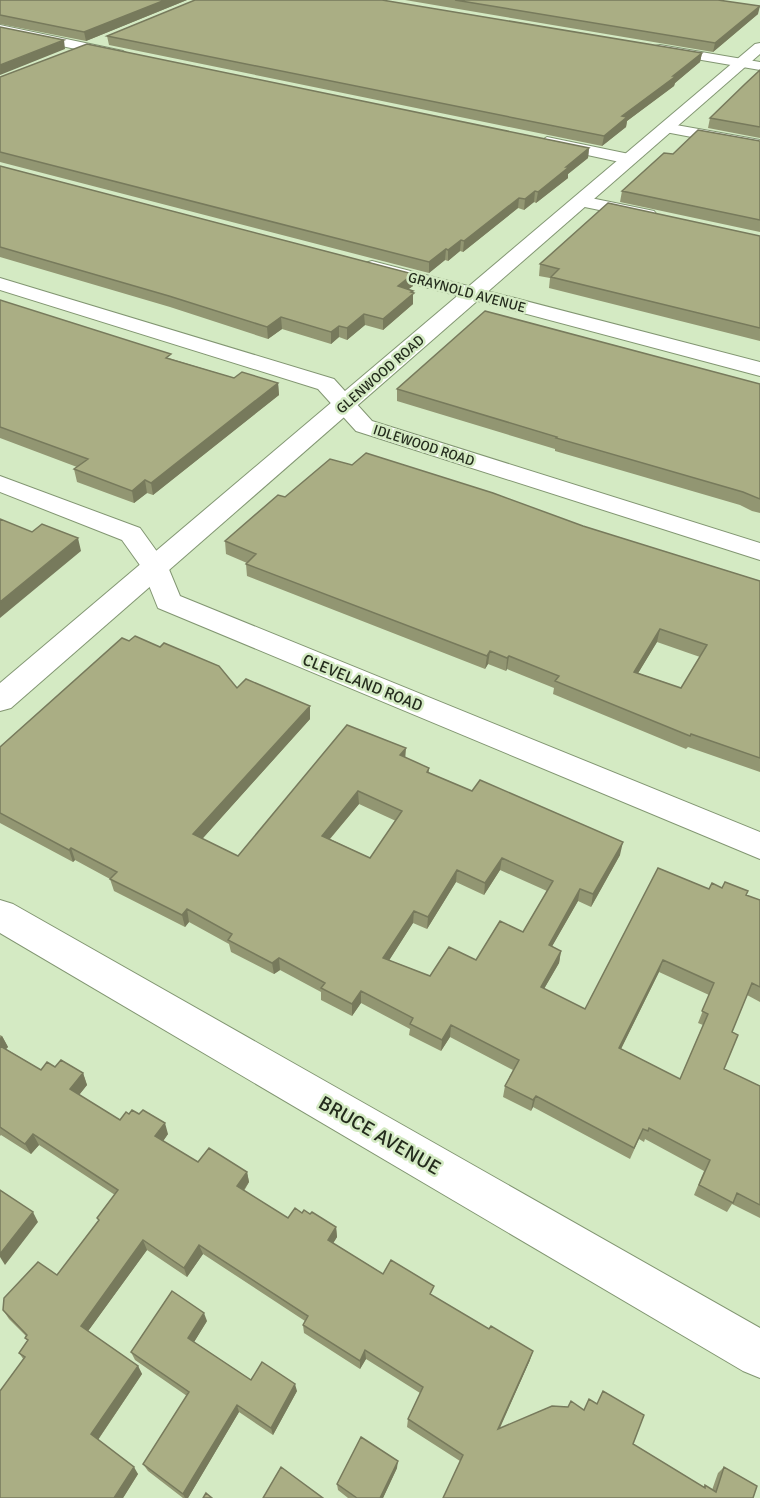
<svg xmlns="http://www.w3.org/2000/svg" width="760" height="1498" font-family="Signika,sans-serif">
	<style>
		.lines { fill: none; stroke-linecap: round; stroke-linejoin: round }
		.street-casing { stroke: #829672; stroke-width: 2 }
		.secondary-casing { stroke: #829672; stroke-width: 2 }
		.street { fill: #fff; fill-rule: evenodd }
		.secondary { fill: #fff; fill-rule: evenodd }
		.wall { fill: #929672; fill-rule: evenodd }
		.shaded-wall { fill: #777a5c }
		.building { fill: #aaae84; stroke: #777a5c; stroke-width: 1.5; fill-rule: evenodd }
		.labels { text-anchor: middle; stroke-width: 5; stroke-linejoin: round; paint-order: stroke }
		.far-street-label { font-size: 14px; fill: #242c1d; stroke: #d4eac3 }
		.street-label { font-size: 16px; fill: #242c1d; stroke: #d4eac3 }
		.near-street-label { font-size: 20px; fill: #242c1d; stroke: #d4eac3 }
	</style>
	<rect width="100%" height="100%" fill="#d4eac3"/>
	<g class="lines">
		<g class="street-casing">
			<path id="street" d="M0,25L123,51L130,55L123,59L0,33Z
				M660,45L760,62V70L655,52L653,49L655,46Z
				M665,123L760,140V150L660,131L657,128Z
				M547,137L629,154L637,159L629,164L541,145L539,142Z
				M581,196L654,211L657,215L654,219L648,220L575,205L572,201L575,197Z
				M372,261L760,362V376L365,271L362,267L365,263Z
				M0,278L334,379L372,421L760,543V560L356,431L318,389L0,290Z
				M0,476L140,528L168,567L180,596L760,832V859L158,608L142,568L122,540L0,492Z
				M0,900L13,904L760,1328V1378L743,1371L0,933Z"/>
		</g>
		<g class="secondary-casing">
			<path id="secondary" d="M760,43V54L11,708L0,711V683L755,44Z"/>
		</g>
		<use href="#street" class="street"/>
		<use href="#secondary" class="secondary"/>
	</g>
	<path class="wall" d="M0,0H187L86,41L0,24Z
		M405,0H718L758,14L713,52Z
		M107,36L702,53L700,62L675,83L674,86L627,121L626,127L602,146L109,45Z
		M760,70V138L708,128L710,118Z
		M0,77L589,148L588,158L568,174V178L536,203L534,202L524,210L518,208L463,252L460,251L448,261L445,260L429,273L0,162Z
		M760,141V232L620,202L622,191L673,154Z
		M0,166L413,274V286L408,289L413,291V304L383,330L365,325L347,340L339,337L331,344L282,329L268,339L170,307L0,257Z
		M760,236V341L549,288L550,278L539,276L540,264Z
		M0,300L172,359L234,378L278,383L279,395L153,495L147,493L134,503L77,482L74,469L77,467L0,438Z
		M760,384V513L752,511L740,505L555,451V449L397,401V389Z
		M285,497L583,526L760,581V772L688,747L686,749L553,694L554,688L507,669L506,671L488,664L485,669L247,576L246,564L247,563L226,554L225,541ZM657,642L700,657L681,688L638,673Z
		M237,688L310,719L202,839L238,856L406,758L429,768V773L620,855L591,907L578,901L552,946L561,951L559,963L544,989L585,1009L709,889L722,888L746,895L760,900V1002L747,995L732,1032L724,1069L760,1086V1218L732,1204L727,1212L694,1195L704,1171L645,1139L644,1142L639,1139L630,1159L533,1107L531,1111L503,1097L505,1086L513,1070L450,1037L441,1051L409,1035L410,1029L361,1003L352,1016L321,1000V992L280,970L274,974L231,952L229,944L189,922L185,927L114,891L110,879L75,860L73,862L0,823V747ZM359,804L396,821L370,858L330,839ZM500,870L547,891L523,932L476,960L430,976L389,960L413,923L427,929L456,882L484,895ZM659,972L709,995L698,1023L703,1025L680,1079L621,1049Z
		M0,1035L2,1036L8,1047L6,1049L41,1070L55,1067L83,1073L87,1085L79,1095L120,1120L168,1134L163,1141L198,1162L247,1172L249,1182L244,1191L288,1218L302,1213L336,1227L337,1237L333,1243L383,1274L432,1295L530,1360L500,1428L584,1409L597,1404L603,1391L633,1444L703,1487L705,1485L712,1490L718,1473L724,1467L753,1498L460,1461L407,1427L408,1419L420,1393L366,1359L360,1369L304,1333L303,1325L305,1321L203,1254L187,1277L147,1250L88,1331L138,1366L142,1374L98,1440L138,1474L123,1498L19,1353L28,1341L25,1338L26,1336L9,1319L3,1310L57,1275L99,1221L97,1218L115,1195L39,1145L31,1154L1,1135L0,1136Z
		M207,1321L194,1342L251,1380L297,1391L273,1435L239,1412L188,1498H183L148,1471L143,1464L187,1396L135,1360L131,1352Z
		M397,1468L383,1498H348L338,1490L337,1484Z"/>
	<path class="shaded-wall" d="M165,0H187L86,41L84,32Z
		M760,6L758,14L713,52L715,43Z
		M64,40L65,49L0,75V65Z
		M702,53L700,62L675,83L674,86L627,121L626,127L602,146L604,136L622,116Z
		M589,148L588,158L568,174V178L536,203L538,192L566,167Z
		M535,191L534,202L524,210L525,199Z
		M519,198L518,208L463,252L464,241Z
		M461,240L460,251L448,261V250Z
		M446,249L445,260L429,273V262Z
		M413,274V286L398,297V286Z
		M413,291V304L383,330V319Z
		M364,314L365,325L347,340V328Z
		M281,317L282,329L268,339L267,327Z
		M339,326V337L331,344V332Z
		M278,383L279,395L153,495L151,483Z
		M145,480L147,493L134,503L132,491Z
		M78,538L81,551L0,618V602Z
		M660,629L657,642L631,685L634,672Z
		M490,651L488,664L485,669L487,656Z
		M509,656L507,669L506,671L507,658Z
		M310,706V719L195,847L193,834Z
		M406,748L405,761L400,755Z
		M358,791L359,804L322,848V836Z
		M623,842L620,855L591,907L593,894Z
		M71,848L75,860L73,862L69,850Z
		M502,858L500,870L484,895L485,883Z
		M457,870L456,882L427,929L428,917Z
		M580,889L578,901L546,957L549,945Z
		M187,909L189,922L185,927L182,915Z
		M414,911L413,923L383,970V958Z
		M561,951L559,963L538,999L541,987Z
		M279,958L280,970L274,974L272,963Z
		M663,960L659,972L616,1059L619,1048Z
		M361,991V1003L352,1016V1004Z
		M451,1025L450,1037L441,1051L442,1040Z
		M2,1036L8,1047L1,1054L0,1052V1038Z
		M83,1073L87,1085L75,1100L70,1089Z
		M536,1096L533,1107L531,1111L533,1100Z
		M165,1123L168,1134L159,1147L155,1136Z
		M33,1134L39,1145L31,1154L25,1144Z
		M247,1172L249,1182L239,1197L237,1186Z
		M33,1212L38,1222L5,1265L0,1257V1254Z
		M336,1227L337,1237L329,1250L328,1240Z
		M143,1240L147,1250L86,1334L81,1326Z
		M199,1245L203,1254L187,1277L184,1268Z
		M204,1313L207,1321L191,1347L188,1338Z
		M365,1350L366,1359L360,1369V1361Z
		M533,1351L530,1360L496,1436L498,1429Z
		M138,1366L142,1374L97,1441L91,1434Z
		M295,1384L297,1391L273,1435L271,1428Z
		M237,1405L239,1412L188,1498H185L183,1494Z
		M398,1461L397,1468L383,1498H380Z
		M134,1467L138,1474L123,1498H114Z"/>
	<path class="building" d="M0,0H165L84,32L0,15Z
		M195,0H382L702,53L673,76H676L622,116L627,117L604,136L107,36Z
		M455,0H718L760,6L715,43Z
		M0,27L64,40L0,65Z
		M87,44L589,148L566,167H569L538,192L535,191L525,199L519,198L464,241L461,240L448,250L446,249L429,262L0,152V77Z
		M760,70V127L710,118L745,84Z
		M698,130L760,141V220L622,191L664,153L673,154Z
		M0,166L413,274L398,286L413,291L411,292L414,293L383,319L364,314L347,328L339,326L331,332L281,317L267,327L169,296L0,247Z
		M608,203L760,236V328L551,277L559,269L540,264Z
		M0,300L171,354L166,358L234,378L242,372L278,383L151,483L145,480L132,491L74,469L88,459L0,427Z
		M485,311L760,384V499L743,492L556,438L557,437L397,389Z
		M366,453L493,493L583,526L760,581V758L691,734L690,736L555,681L559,676L509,656L507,658L490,651L487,656L246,564L256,554L225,541L278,495L285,497L330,459L352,465ZM660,629L707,645L681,688L634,672Z
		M0,519L32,532L42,524L78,538L0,602Z
		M135,636L160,647L164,643L219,666L237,688L246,679L310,706L193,834L238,856L347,725L406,748L400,755L429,768L427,772L472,791L480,780L623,842L593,894L580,889L549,945L561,951L541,987L585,1009L658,868L709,889L712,883L722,888L725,882L748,891L746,895L760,900V987L752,983L732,1032L738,1035L724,1069L760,1086V1205L737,1193L733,1203L699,1185L710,1160L649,1128L648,1131L643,1129L634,1148L536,1096L533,1100L505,1086L519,1060L451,1025L442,1040L410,1024L413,1018L361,991L352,1004L321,988L325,983L279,958L272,963L228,940L232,934L187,909L182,915L110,879L117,872L71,848L69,850L0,813V747L122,638L129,641ZM358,791L402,811L370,858L322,836ZM502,858L553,881L523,932L500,921L476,960L449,947L430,976L383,958L414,911L428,917L457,870L485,883ZM663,960L714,983L702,1011L708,1014L680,1079L619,1048Z
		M0,1046L41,1070L47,1062L55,1067L61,1060L83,1073L70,1089L120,1120L126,1112L129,1114L132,1110L139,1114L143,1110L165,1123L155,1136L198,1162L209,1148L247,1172L237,1186L288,1218L295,1208L302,1213L304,1210L310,1214L312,1212L336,1227L328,1240L383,1274L391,1260L434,1286L430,1294L489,1329L491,1326L533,1351L498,1429L552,1406L568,1407L571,1401L584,1410L589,1399L597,1404L603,1391L644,1415L633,1444L705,1488V1485L716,1492L724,1467L757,1486L753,1498H443L463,1455L408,1419L423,1387L365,1350L360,1361L303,1325L308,1316L199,1245L184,1268L143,1240L81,1326L138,1366L91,1434L134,1467L114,1498H0V1391L25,1357L19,1353L28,1340L25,1338L27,1335L3,1310L4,1298L38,1262L57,1275L99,1220L97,1218L118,1190L33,1134L25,1144L0,1127Z
		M0,1190L33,1212L0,1254Z
		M172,1291L204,1313L188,1338L251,1380L262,1362L295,1384L271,1428L237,1405L183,1494L143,1464L189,1392L131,1352Z
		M361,1437L398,1461L380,1498H357L337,1484Z
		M281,1467L323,1498H263Z
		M206,1493L212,1498H203Z"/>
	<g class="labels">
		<g class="far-street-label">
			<text transform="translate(467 292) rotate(15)" y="5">GRAYNOLD AVENUE</text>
			<text transform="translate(380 374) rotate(-41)" y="5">GLENWOOD ROAD</text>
			<text transform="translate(424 445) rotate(18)" y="5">IDLEWOOD ROAD</text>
		</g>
		<g class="street-label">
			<text transform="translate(363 682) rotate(22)" y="6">CLEVELAND ROAD</text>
		</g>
		<g class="near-street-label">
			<text transform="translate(380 1135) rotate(30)" y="7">BRUCE AVENUE</text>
		</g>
	</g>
</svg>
